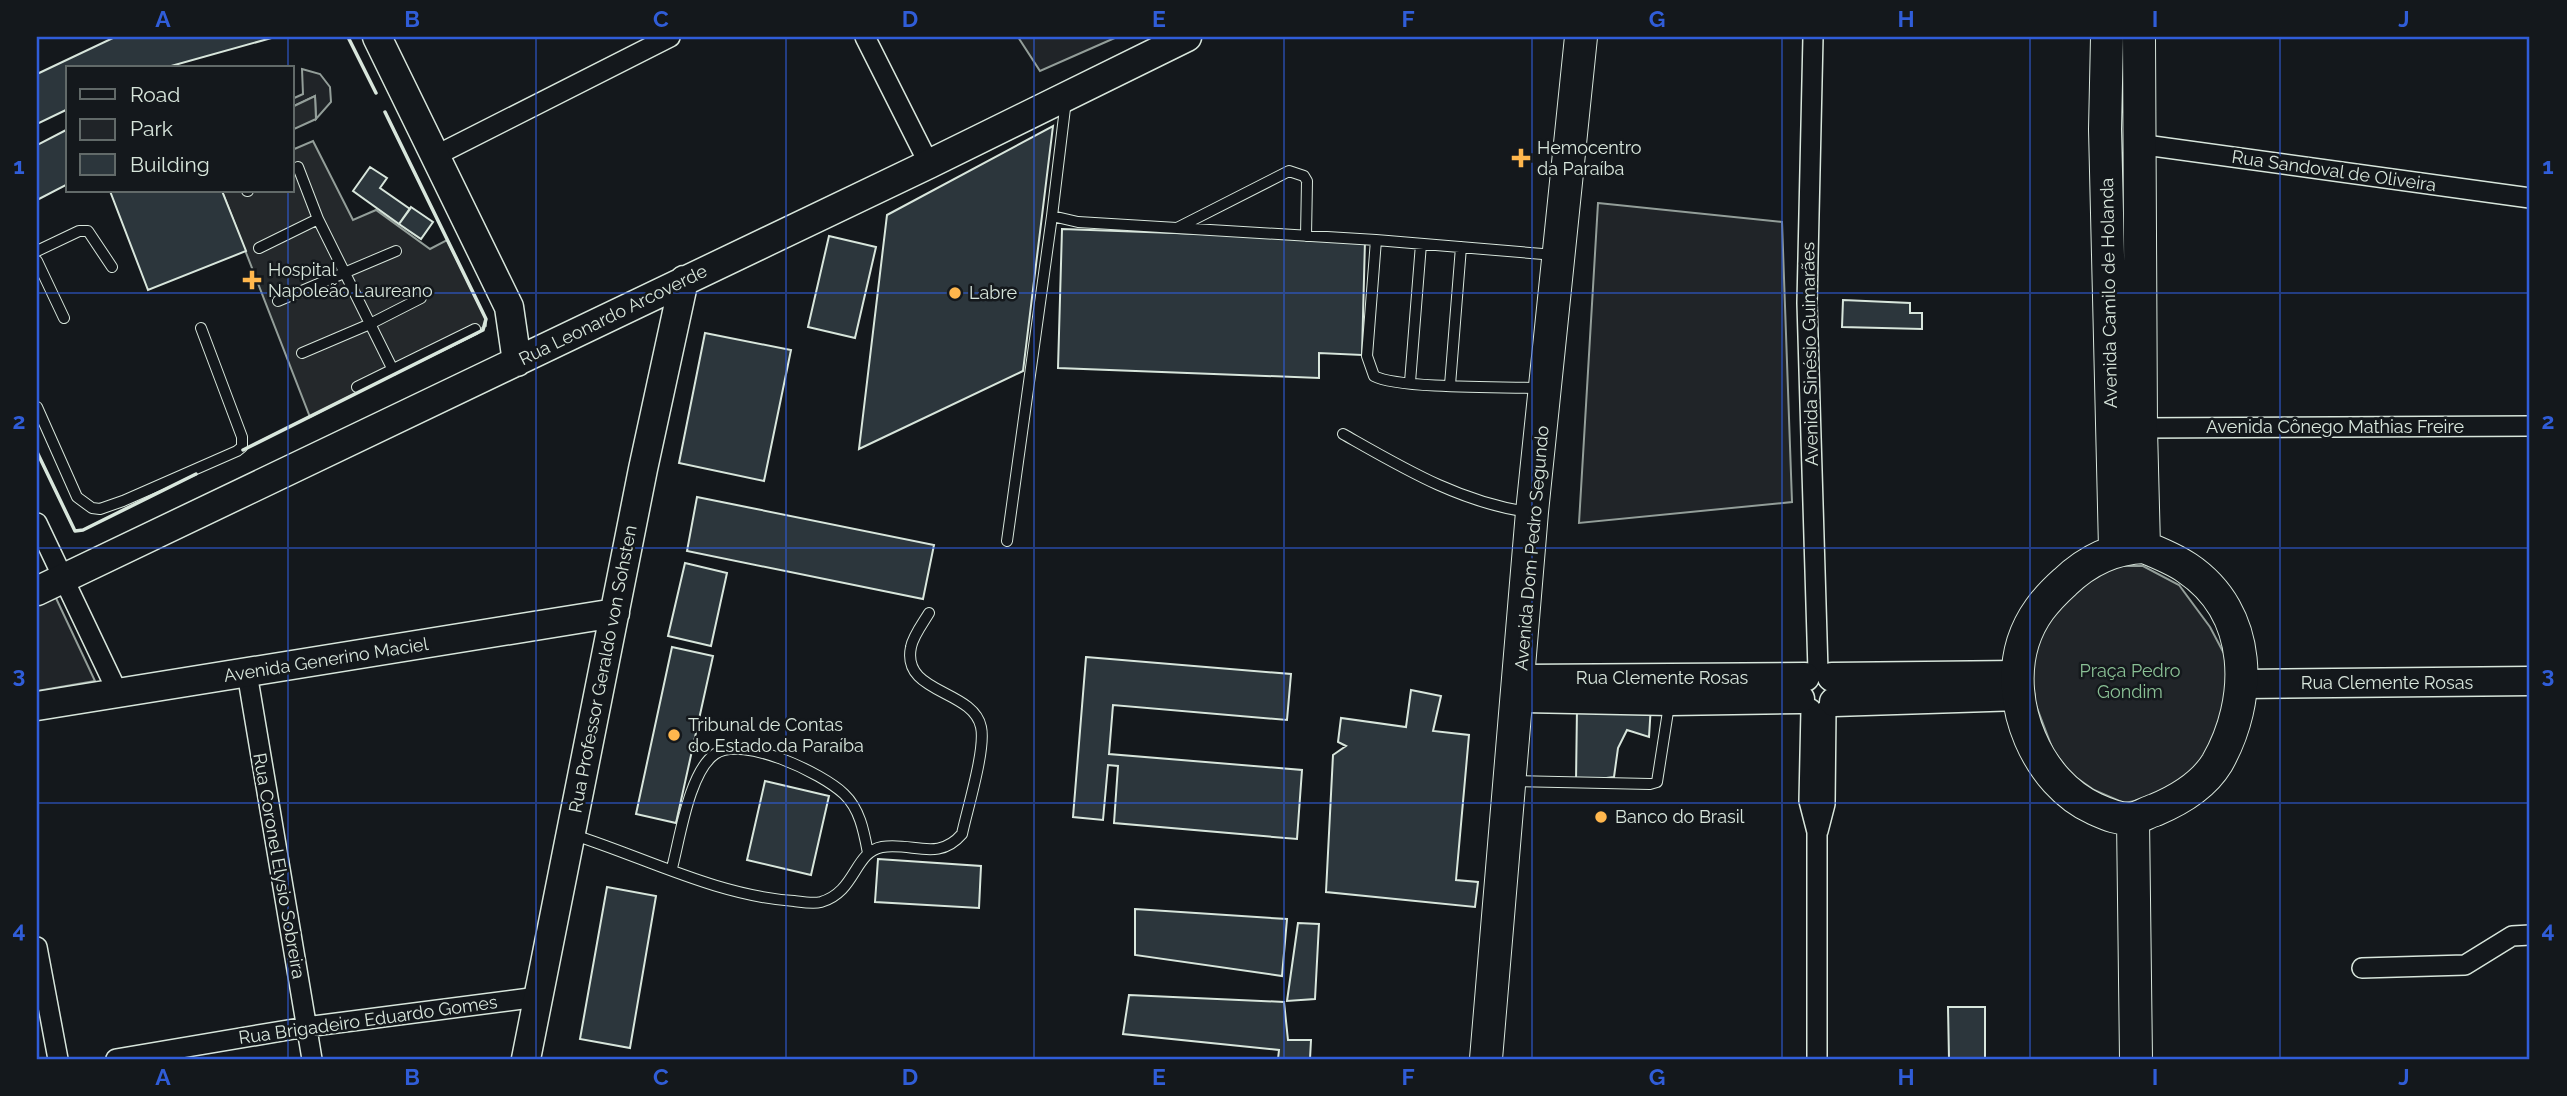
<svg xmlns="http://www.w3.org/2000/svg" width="2567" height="1096" font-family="Raleway,sans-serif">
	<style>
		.green { fill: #202428; stroke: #939e99; stroke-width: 2 }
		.parking { fill: #24282b; stroke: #939e99; stroke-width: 2 }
		.building { fill: #2c363c; stroke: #d8e6dc; stroke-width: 2 }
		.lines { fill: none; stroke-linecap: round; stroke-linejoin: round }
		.lane-casing { stroke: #d8e6dc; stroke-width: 12 }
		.street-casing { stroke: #d8e6dc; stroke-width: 22 }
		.secondary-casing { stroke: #d8e6dc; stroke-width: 31 }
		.primary-casing { stroke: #d8e6dc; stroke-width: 34 }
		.lane { stroke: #14181c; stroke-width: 10 }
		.street { stroke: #14181c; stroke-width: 19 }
		.secondary { stroke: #14181c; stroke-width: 28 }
		.primary { stroke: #14181c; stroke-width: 32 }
		.wall { stroke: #d8e6dc; stroke-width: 3.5 }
		.grid { fill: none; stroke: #305dd8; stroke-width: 2; stroke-opacity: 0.55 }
		.poi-dot { fill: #ffb74d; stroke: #14181c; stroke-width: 2.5 }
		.labels { text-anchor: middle; stroke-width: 5; stroke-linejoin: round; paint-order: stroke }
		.poi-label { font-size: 18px; fill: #d8e6dc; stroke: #14181c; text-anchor: start }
		.street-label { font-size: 18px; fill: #d8e6dc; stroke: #14181c }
		.park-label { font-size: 18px; fill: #8ac095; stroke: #14181c }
		.neatline { fill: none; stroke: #305dd8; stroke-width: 2.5 }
		.grid-label { font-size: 23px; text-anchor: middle; font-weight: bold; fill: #305dd8 }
	</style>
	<rect width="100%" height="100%" fill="#14181c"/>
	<path class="green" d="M1018,37H1117L1040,71Z
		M302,69L320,74L330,87L331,102L316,119L315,96L292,107V99L303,94Z
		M1598,203L1782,222L1792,502L1579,523Z
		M2109,566H2143L2179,585L2210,627L2229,663L2226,712L2211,758L2174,794L2124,803L2094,790L2071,774L2053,750L2034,700L2030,651L2049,606Z
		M55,596L95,681L37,691V605Z"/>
	<path class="parking" d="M315,96L316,119L292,130V107Z
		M313,141L353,220L376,210L430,249L447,240L486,319V326L310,417L222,191H292V150Z"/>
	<path class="building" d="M115,37H275L164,68H68V109L37,124V74Z
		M1053,126L1023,371L859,449L887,215Z
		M68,129V184L37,200V145Z
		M370,167L387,178L380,188L410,209L399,224L353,191Z
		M110,191H222L246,251L148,290Z
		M411,207L433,222L421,239L399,224Z
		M1062,229L1365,240L1362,355L1319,353V378L1058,368Z
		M829,236L876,247L855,338L808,327Z
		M1843,300L1910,303V313H1922V329L1842,327Z
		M705,333L791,350L764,481L679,463Z
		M697,497L934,545L923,599L687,551Z
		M685,563L727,573L711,646L668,636Z
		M672,647L713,656L676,823L636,814Z
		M1086,657L1291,674L1287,720L1113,705L1109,754L1302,770L1297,839L1114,823L1118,766L1108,765L1103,820L1073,817Z
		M1411,690L1441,696L1433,731L1469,735L1456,880L1478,882L1475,907L1326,892L1333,755L1346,746L1338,742L1341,718L1406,727Z
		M1651,705L1649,737L1627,730L1618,748L1614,777L1576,782L1577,707Z
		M765,781L829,796L811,875L747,860Z
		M878,859L981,866L979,908L875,902Z
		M607,887L656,896L630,1048L580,1039Z
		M1135,909L1287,919L1282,976L1135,955Z
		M1298,923L1319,924L1315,999L1287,1001Z
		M1129,995L1284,1002L1288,1040H1311L1310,1059H1278L1279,1050L1123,1034Z
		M1948,1007H1985V1059H1949Z"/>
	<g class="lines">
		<g class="lane-casing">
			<path id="lane" d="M1066,100L1052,216L1078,222L1376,240L1555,255
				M298,167L318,219L393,370
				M247,191H248
				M1177,228L1289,171L1304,176L1307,181L1306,236
				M1376,240L1367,356L1374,376C1398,389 1509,387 1542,388
				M259,248L318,219
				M37,251L79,231H88L112,267
				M37,261L64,318
				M278,301L396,251
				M302,353L370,324L421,298
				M1410,382L1421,244
				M1450,385L1461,247
				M357,387L475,329
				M37,407L77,497L92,508L100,509L123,501L237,451L242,447V437L201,328
				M1343,434C1403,468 1459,502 1528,512
				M1007,541L1052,216
				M1513,781L1650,784L1657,782L1669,705
				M574,835C646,858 718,896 794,901C802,902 813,904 821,902C856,892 854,852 882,847C913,842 938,862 962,834C967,810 986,749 981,727C973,689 901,694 911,647C913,636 923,623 929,613
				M672,868C680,838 689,772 715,754C743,735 822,773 844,794C860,809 864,832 868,853"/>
		</g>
		<g class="street-casing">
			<path id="street" d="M865,37L929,164
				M1813,37L1807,303L1818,671
				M2138,144L2530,198
				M435,156L670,37
				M2141,428L2530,426
				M37,523L117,691
				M247,673L312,1059
				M1811,709L1809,801L1817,832V1059
				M1818,831L1825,804L1826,710
				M37,947L58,1059
				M2362,968L2465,965L2512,936L2530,935
				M116,1059L306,1027L538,997"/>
		</g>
		<g class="secondary-casing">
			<path id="secondary" d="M377,37L509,307L517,362
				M37,591L929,164L1187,37
				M1832,677L2018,675
				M1520,679L1805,677
				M2243,684L2530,681
				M1518,698L1670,701L1800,699
				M1834,702L2020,696
				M37,706L615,613
				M526,1059L643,469L684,280"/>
		</g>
		<g class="primary-casing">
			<path id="primary" d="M2107,37L2105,129L2115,549
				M2139,37L2141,428L2144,547
				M2144,547C2159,553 2174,559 2187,568C2254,613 2253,700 2217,763C2203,786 2179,800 2155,810C2148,812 2142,816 2135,818C2122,821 2106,814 2095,809C2037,783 2004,703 2023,642C2031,617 2045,600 2065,582C2087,561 2114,548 2144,547Z
				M2133,819L2136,1059
				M1486,1059L1532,512L1581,37"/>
		</g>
		<use href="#lane" class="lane"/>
		<use href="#street" class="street"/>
		<use href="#secondary" class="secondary"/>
		<use href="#primary" class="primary"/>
		<path class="wall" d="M348,37L376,93
			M243,450L483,330L486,319L385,112
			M37,452L75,531L83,530L196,474"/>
	</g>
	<path class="grid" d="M288,37V68M536,37V1059M786,37V1059M1034,37V1059M1284,37V1059M1532,37V1059M1782,37V1059M2030,37V1059M2280,37V1059M288,191V1059M37,293H2530M37,548H2530M37,803H2530"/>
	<g class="poi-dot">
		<path d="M1517.5 147.5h7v7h7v7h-7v7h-7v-7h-7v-7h7z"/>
		<path d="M248.5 269.5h7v7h7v7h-7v7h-7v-7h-7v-7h7z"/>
		<circle cx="955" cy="293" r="7"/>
		<circle cx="674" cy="735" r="7"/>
		<circle cx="1601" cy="817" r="7"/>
	</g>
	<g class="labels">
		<g class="poi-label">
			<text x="1537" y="154">Hemocentro<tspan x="1537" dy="21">da Paraíba</tspan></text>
			<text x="268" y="276">Hospital<tspan x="268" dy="21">Napoleão Laureano</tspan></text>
			<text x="969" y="299">Labre</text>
			<text x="688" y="731">Tribunal de Contas<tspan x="688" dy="21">do Estado da Paraíba</tspan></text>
			<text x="1615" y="823">Banco do Brasil</text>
		</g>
		<g class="street-label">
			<text transform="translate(2334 171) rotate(8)" y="6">Rua Sandoval de Oliveira</text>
			<text transform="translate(2109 293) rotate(-91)" y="6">Avenida Camilo de Holanda</text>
			<text transform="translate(613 315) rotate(-26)" y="6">Rua Leonardo Arcoverde</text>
			<text transform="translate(1810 354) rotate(-91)" y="6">Avenida Sinésio Guimarães</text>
			<text x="2335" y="433">Avenida Cônego Mathias Freire</text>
			<text transform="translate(1532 548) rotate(-85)" y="6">Avenida Dom Pedro Segundo</text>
			<text transform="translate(326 660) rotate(-9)" y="6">Avenida Generino Maciel</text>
			<text transform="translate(603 669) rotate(-79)" y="6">Rua Professor Geraldo von Sohsten</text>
			<text x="1662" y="684">Rua Clemente Rosas</text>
			<text x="2387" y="689">Rua Clemente Rosas</text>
			<text transform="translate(279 866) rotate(80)" y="6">Rua Coronel Elysio Sobreira</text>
			<text transform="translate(368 1020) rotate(-8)" y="6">Rua Brigadeiro Eduardo Gomes</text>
		</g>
		<g class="park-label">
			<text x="2130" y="677">Praça Pedro<tspan x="2130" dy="21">Gondim</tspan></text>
		</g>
	</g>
	<rect width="2567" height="1096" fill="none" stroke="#14181c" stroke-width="77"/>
	<rect x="66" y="66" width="228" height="126" fill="#14181c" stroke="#626a69" stroke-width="2"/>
	<rect x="80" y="89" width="35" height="10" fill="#14181c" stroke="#626a69" stroke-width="2"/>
	<text x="130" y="102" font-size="21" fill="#d8e6dc">Road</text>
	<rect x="80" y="119" width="35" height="21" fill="#202428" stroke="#626a69" stroke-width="2"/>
	<text x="130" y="136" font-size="21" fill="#d8e6dc">Park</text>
	<rect x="80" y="154" width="35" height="21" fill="#2c363c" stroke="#626a69" stroke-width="2"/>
	<text x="130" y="172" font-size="21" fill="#d8e6dc">Building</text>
	<rect x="38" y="38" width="2490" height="1020" class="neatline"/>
	<g class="grid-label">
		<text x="163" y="27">A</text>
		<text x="412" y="27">B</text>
		<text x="661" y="27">C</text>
		<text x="910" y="27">D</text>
		<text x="1159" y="27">E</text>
		<text x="1408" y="27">F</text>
		<text x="1657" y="27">G</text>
		<text x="1906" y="27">H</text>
		<text x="2155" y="27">I</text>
		<text x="2404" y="27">J</text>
		<text x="19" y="174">1</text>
		<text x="2548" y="174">1</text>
		<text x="19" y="429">2</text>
		<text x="2548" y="429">2</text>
		<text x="19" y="683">3</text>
		<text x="2548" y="683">3</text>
		<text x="19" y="938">4</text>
		<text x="2548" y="938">4</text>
		<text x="163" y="1085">A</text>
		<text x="412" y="1085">B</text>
		<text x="661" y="1085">C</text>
		<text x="910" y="1085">D</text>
		<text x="1159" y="1085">E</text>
		<text x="1408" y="1085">F</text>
		<text x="1657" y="1085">G</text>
		<text x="1906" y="1085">H</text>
		<text x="2155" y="1085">I</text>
		<text x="2404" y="1085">J</text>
	</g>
</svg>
